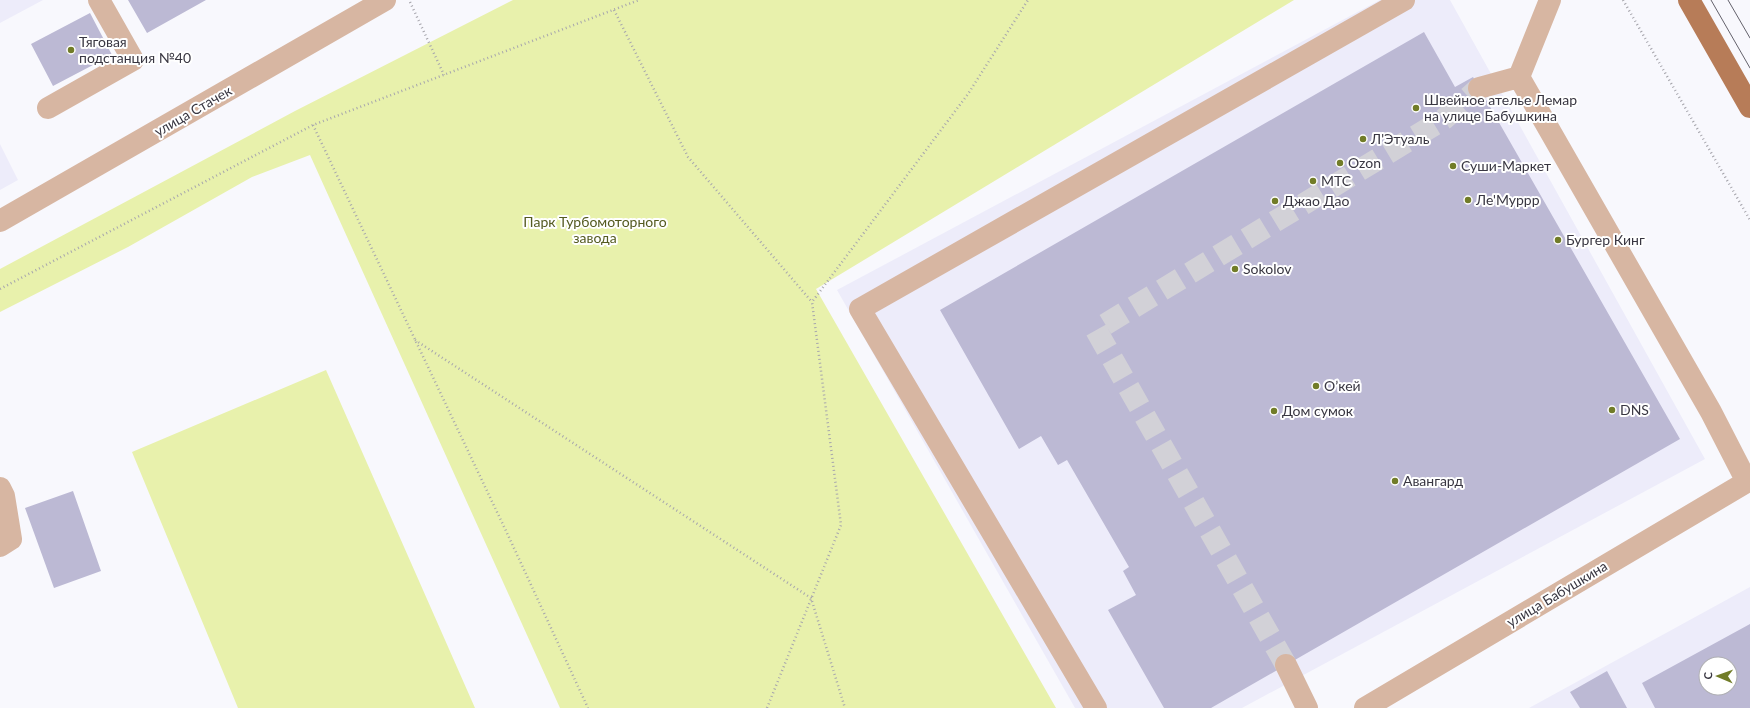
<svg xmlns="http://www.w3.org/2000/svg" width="1750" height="708" font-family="Lato,sans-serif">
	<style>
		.built { fill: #edecfa; fill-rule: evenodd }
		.green { fill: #e8f1ac }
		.building { fill: #bcb9d4; fill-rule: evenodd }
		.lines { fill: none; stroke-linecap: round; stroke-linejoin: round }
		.minor-tunnel { stroke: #d2d1d7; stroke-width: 22; stroke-dasharray: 22 11; stroke-linecap: butt }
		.path { stroke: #a7a6ad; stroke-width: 2.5; stroke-dasharray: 1 3; stroke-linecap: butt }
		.minor { stroke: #d7b6a2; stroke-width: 22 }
		.major { stroke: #b77c58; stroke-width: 22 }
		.tram { stroke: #63616b; stroke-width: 1 }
		.poi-dot { fill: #717c28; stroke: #fff; stroke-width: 1.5 }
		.labels { text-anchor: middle; stroke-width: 4; stroke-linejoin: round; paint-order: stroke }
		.poi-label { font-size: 14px; fill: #383641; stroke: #fff; text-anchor: start }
		.street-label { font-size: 14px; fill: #383641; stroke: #fff }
		.park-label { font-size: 14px; fill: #545a20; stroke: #fff }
	</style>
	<rect width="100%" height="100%" fill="#f8f8fd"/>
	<path class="built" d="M0,0H43L0,23Z
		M1380,0H1450L1705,459L1242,708H1075L837,290Z
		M0,144L18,180L0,190Z
		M1750,587V708H1529ZM1706,664H1730V688H1706Z"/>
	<path class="green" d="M513,0H1294L816,289L1056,708H560L310,155L252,177L128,247L0,312V269L295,111Z
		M326,370L475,708H238L132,452Z"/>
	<path class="building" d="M128,0H206L147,33Z
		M90,13L112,55L53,86L31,44Z
		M1424,32L1455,87L1473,77L1680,439L1211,708H1164L1108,610L1136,595L1123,571L1129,567L1067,460L1058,465L1041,436L1019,449L940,310Z
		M73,491L101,571L54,588L25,508Z
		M1750,624V708H1655L1642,683ZM1706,664H1730V688H1706Z
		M1607,671L1627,708H1580L1570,692Z"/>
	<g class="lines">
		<path class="minor-tunnel" d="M1286,665L1096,330L1444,119L1479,88"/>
		<path class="path" d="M1623,0L1750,220
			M410,2L444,75
			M614,10L688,157L812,302
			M313,125L507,533L588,708
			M0,289L313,125L639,0
			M415,340L811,598L845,708
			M767,708L841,525L812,302L968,94L1028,0"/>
		<path class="minor" d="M1519,77L1711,412L1747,482
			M1479,88L1519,77L1550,0
			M48,108L133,60L99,0
			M0,221L385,0
			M0,488L4,496L11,539L0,546
			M1286,665L1307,708
			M1096,708L860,309L1404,0
			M1365,708L1750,480"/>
		<path class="major" d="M1689,0L1750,107"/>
		<path class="tram" d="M1711,0L1750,68
			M1728,0L1750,38"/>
	</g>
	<g class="poi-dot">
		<circle cx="71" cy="50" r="4"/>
		<circle cx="1416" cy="108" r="4"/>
		<circle cx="1363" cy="139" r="4"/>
		<circle cx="1340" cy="163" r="4"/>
		<circle cx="1453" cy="166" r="4"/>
		<circle cx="1313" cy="181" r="4"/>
		<circle cx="1468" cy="200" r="4"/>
		<circle cx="1275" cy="201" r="4"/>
		<circle cx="1558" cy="240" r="4"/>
		<circle cx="1235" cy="269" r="4"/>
		<circle cx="1316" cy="386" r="4"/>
		<circle cx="1612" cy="410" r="4"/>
		<circle cx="1274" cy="411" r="4"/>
		<circle cx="1395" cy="481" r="4"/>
	</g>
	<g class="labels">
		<g class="poi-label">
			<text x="79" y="47">Тяговая<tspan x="79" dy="16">подстанция №40</tspan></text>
			<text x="1424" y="105">Швейное ателье Лемар<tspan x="1424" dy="16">на улице Бабушкина</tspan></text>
			<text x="1371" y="144">Л'Этуаль</text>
			<text x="1348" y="168">Ozon</text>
			<text x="1461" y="171">Суши-Маркет</text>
			<text x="1321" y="186">МТС</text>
			<text x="1476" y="205">Ле'Муррр</text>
			<text x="1283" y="206">Джао Дао</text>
			<text x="1566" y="245">Бургер Кинг</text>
			<text x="1243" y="274">Sokolov</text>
			<text x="1324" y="391">О’кей</text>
			<text x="1620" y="415">DNS</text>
			<text x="1282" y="416">Дом сумок</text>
			<text x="1403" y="486">Авангард</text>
		</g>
		<g class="street-label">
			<text transform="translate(193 111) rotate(-30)" y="5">улица Стачек</text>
			<text transform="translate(1557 594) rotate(-31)" y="5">улица Бабушкина</text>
		</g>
		<g class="park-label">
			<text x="595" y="227">Парк Турбомоторного<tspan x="595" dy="16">завода</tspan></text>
		</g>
	</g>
	<g transform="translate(1718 676) rotate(272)"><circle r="19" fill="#ffffff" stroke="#afafb3"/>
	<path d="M0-3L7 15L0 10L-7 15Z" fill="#717c28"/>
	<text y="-6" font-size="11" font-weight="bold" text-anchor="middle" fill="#383641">С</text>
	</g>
</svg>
